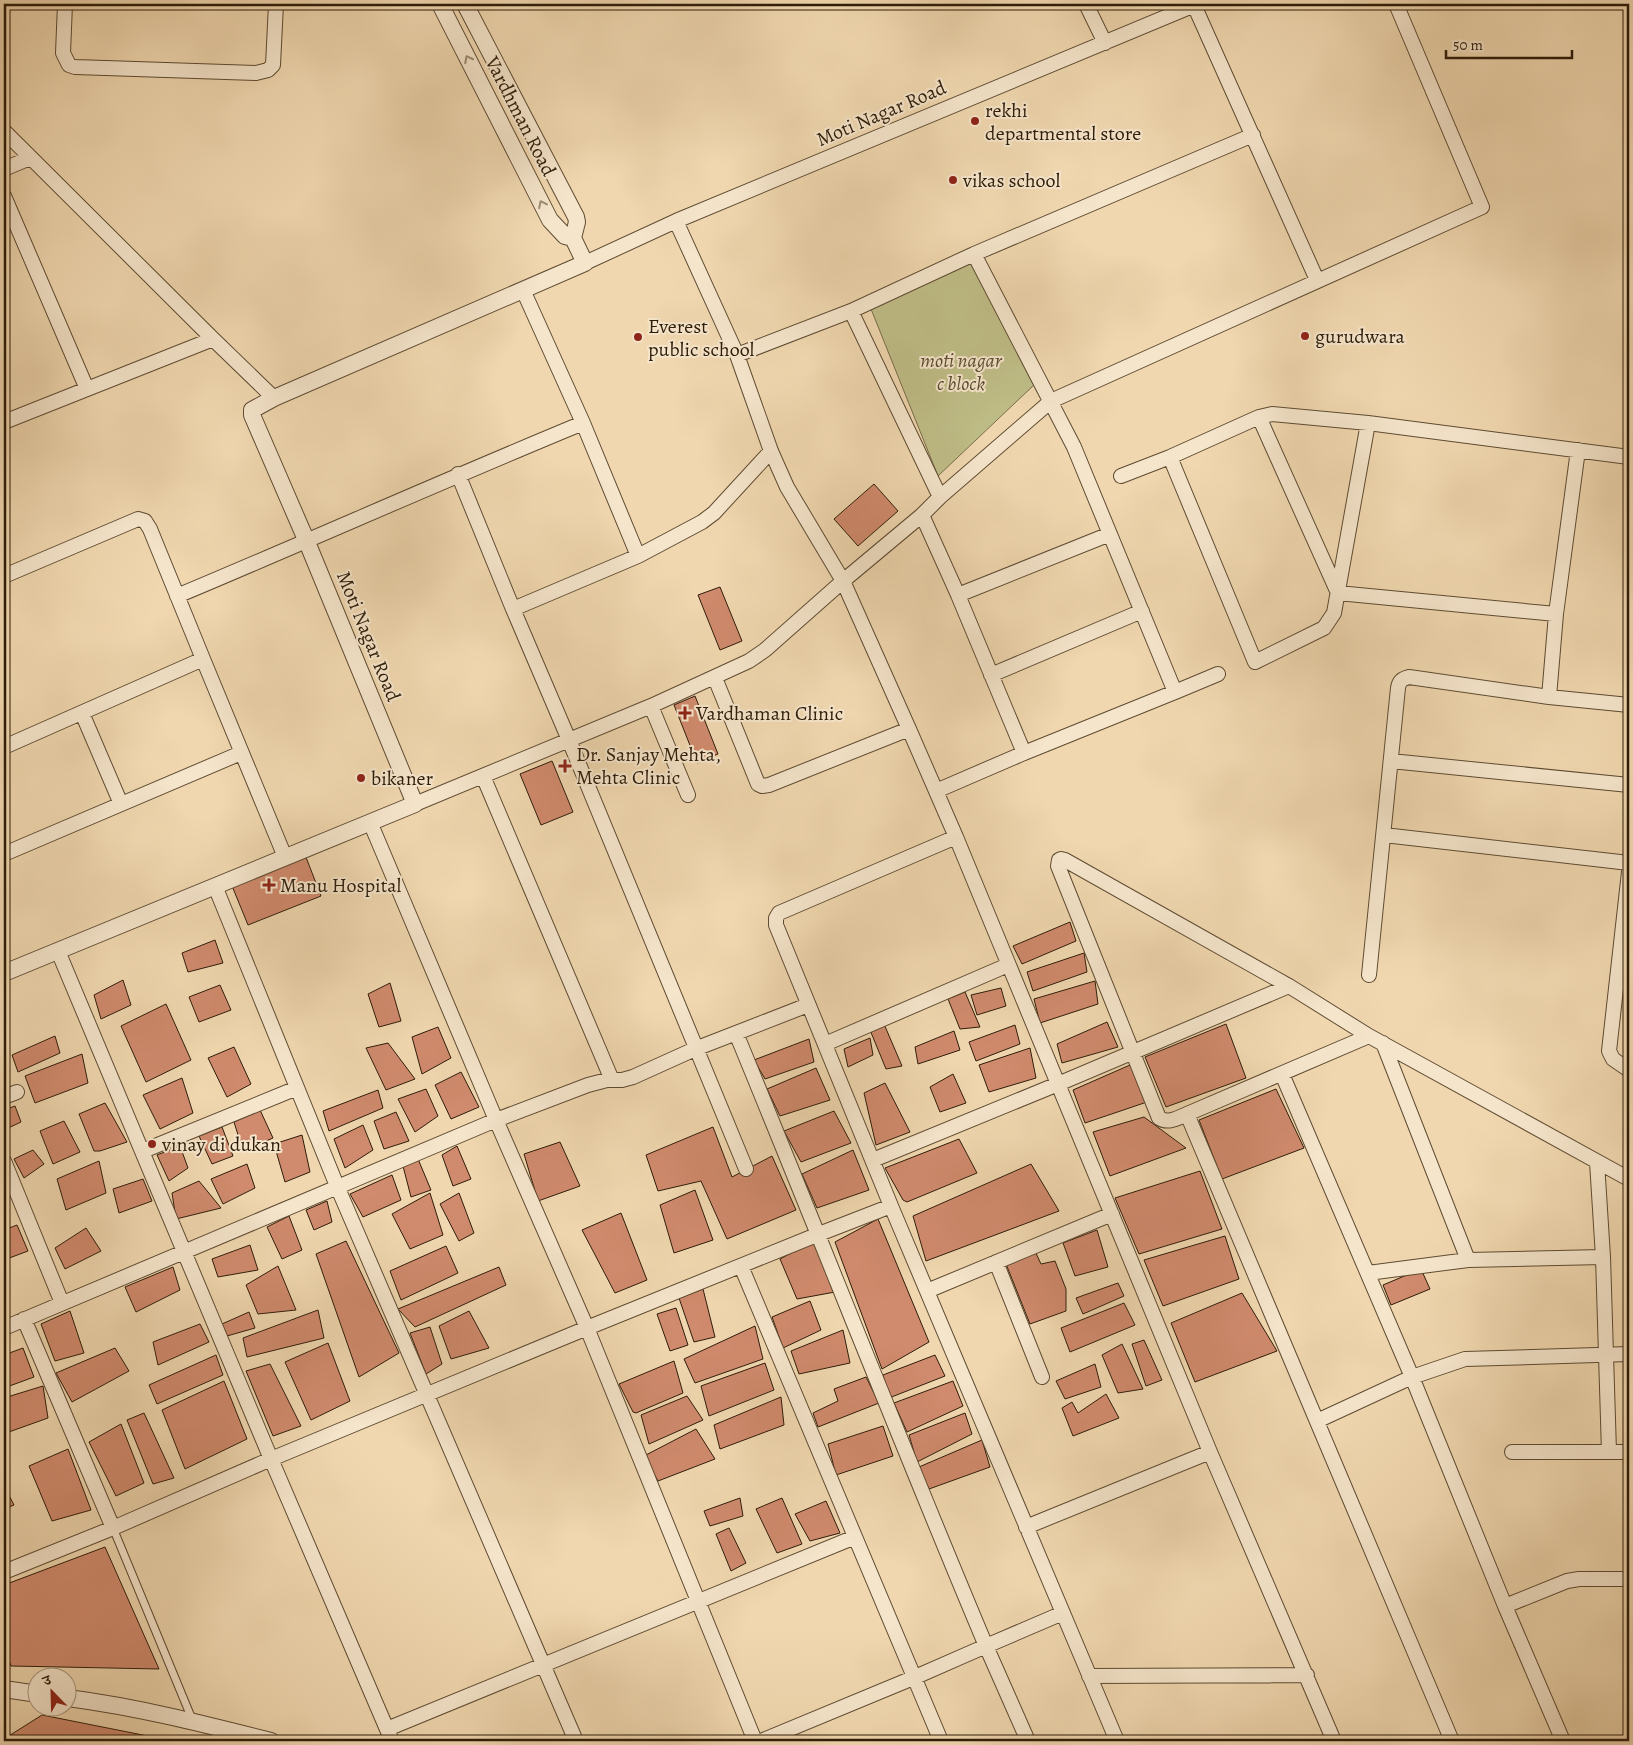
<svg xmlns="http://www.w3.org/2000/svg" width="1633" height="1745" font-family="Alegreya,'Noto Serif Devanagari',serif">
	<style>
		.green { fill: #bfbd87; stroke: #766c48 }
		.building { fill: #d08a6d; stroke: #2e1c09 }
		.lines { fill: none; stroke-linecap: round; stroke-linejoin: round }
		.service-casing { stroke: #5e4b32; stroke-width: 9 }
		.minor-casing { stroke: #5e4b32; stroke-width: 16 }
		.tertiary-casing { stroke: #5e4b32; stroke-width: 18 }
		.service { stroke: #f5e5cb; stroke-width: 7 }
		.minor { stroke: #f5e5cb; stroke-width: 14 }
		.tertiary { stroke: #f5e5cb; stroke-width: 16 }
		.oneway { stroke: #9b8b74 }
		.poi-dot { fill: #8f2418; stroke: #f5e5cb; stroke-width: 2 }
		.labels { text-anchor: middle; stroke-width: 4; stroke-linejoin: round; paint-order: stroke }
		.poi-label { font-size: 20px; fill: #2e1c09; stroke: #f5e5cb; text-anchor: start }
		.street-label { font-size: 20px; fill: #2e1c09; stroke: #f5e5cb }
		.park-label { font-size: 20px; font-style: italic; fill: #5a4c2f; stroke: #f5e5cb }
	</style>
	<rect width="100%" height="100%" fill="#f0d7af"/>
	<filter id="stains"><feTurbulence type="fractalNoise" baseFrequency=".004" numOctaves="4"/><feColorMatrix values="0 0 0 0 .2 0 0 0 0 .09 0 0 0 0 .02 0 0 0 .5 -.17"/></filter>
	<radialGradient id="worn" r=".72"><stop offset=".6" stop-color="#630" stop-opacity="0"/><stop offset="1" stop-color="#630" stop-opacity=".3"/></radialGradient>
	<path class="green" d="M968,258L1035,384L938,476L869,304Z"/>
	<path class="building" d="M874,484L898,511L858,546L834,519Z
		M720,587L742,641L720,650L698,595Z
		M695,696L718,754L697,763L674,705Z
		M552,761L573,812L541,825L520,774Z
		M304,852L321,896L248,925L230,881Z
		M1070,922L1076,941L1022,964L1013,946Z
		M215,940L223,963L188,972L182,953Z
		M1084,953L1087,972L1033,991L1027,972Z
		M123,980L131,1005L101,1019L94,995Z
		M1095,981L1098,1004L1040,1023L1034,999Z
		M390,983L401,1021L379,1027L368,994Z
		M220,985L231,1010L199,1022L189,997Z
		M1001,988L1006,1006L977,1015L971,995Z
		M965,992L980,1027L960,1029L948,999Z
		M166,1004L191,1060L146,1082L121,1026Z
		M1107,1022L1118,1047L1062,1063L1057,1044Z
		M884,1024L902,1066L886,1069L870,1030Z
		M1226,1024L1246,1078L1166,1107L1145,1057Z
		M1015,1025L1020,1044L976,1061L969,1042Z
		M438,1027L451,1058L422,1074L412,1037Z
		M954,1031L960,1050L918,1064L915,1047Z
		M55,1036L60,1053L18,1072L12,1055Z
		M870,1038L873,1055L848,1067L844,1049Z
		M809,1039L814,1062L765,1079L754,1060Z
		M388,1043L415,1079L386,1090L366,1048Z
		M234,1047L251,1084L227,1097L208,1058Z
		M1030,1048L1036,1078L989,1092L979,1065Z
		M82,1054L88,1083L35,1103L25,1076Z
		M1130,1065L1147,1102L1085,1123L1073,1090Z
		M816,1068L830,1100L780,1116L767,1089Z
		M461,1072L479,1107L451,1119L435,1085Z
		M953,1074L966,1103L940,1112L930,1087Z
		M182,1078L193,1113L160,1129L143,1095Z
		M885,1083L910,1132L876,1145L864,1093Z
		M426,1089L438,1116L415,1132L398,1099Z
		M1276,1089L1304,1148L1222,1179L1199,1120Z
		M378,1090L383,1108L329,1131L323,1111Z
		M105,1103L127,1142L100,1151H94L79,1114Z
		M15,1106L21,1122L4,1130V1110Z
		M260,1110L273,1138L243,1151L234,1122Z
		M834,1111L851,1143L801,1162L784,1131Z
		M396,1112L409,1141L384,1149L374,1121Z
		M1144,1117L1186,1148L1110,1176L1093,1132Z
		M64,1121L80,1152L53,1164L40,1131Z
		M363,1125L373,1150L345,1168L334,1139Z
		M222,1127L233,1156L212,1164L199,1136Z
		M713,1127L732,1177L772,1156L796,1210L727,1239L701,1181L658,1191L646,1155Z
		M302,1135L310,1172L285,1182L274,1144Z
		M959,1139L977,1173L907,1202L903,1200L885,1168Z
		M560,1142L580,1186L538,1201L524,1154Z
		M180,1146L188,1168L169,1181L157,1155Z
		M457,1146L471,1179L453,1186L442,1155Z
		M33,1150L44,1164L24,1178L14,1159Z
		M853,1150L869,1190L817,1208L802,1174Z
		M418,1159L431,1190L411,1197L403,1166Z
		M99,1161L106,1193L66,1210L57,1179Z
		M247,1164L255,1188L223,1204L211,1179Z
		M1031,1164L1059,1211L926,1261L913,1216Z
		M1200,1171L1222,1229L1139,1254L1115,1198Z
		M392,1175L401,1200L363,1217L350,1194Z
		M143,1179L152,1201L119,1213L113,1189Z
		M199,1181L221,1208L176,1219L172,1193Z
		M695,1190L713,1240L674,1253L660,1205Z
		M430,1193L443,1235L410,1249L392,1214Z
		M459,1193L474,1233L459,1241L440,1204Z
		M327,1201L332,1222L314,1230L306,1210Z
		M621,1213L647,1280L615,1293L582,1230Z
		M289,1216L302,1250L282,1259L267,1227Z
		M878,1219L929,1342L882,1369L835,1242Z
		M17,1225L28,1251L4,1260V1230Z
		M86,1228L101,1251L65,1269L55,1248Z
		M1097,1230L1108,1267L1075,1276L1063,1243Z
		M1225,1236L1239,1279L1163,1306L1144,1260Z
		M346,1241L399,1353L359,1377L316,1254Z
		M814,1241L835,1292L797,1299L780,1259Z
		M250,1245L258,1270L218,1277L212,1259Z
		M446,1246L458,1273L401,1300L390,1271Z
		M1035,1251L1041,1264L1055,1261L1066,1289V1311L1030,1324L1006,1264Z
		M278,1266L296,1310L258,1314L246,1285Z
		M173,1267L180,1290L136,1312L125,1287Z
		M499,1267L506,1285L415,1327L398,1309Z
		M1421,1269L1430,1289L1391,1305L1383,1285Z
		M1118,1283L1124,1296L1083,1314L1076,1298Z
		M703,1289L715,1337L694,1342L679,1298Z
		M1242,1293L1277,1351L1195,1382L1171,1323Z
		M810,1301L821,1330L783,1348L772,1317Z
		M1124,1303L1135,1325L1070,1352L1061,1328Z
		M676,1308L688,1345L670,1351L657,1314Z
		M318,1310L324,1338L247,1357L243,1338Z
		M70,1311L84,1353L55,1361L41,1324Z
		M469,1311L489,1348L451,1359L439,1326Z
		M249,1312L255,1328L227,1336L222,1324Z
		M200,1324L209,1342L158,1365L153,1342Z
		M755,1326L763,1359L695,1383L684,1359Z
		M430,1327L442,1364L426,1374L410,1333Z
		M843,1330L850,1363L799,1374L791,1351Z
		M1144,1340L1162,1380L1146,1386L1132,1344Z
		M328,1343L350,1401L311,1420L285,1362Z
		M1122,1344L1143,1389L1118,1393L1102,1355Z
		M23,1348L34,1377L4,1388V1355Z
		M115,1348L129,1371L72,1402L56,1373Z
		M216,1355L223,1375L157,1404L149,1385Z
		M935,1355L945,1376L889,1398L883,1375Z
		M674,1361L683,1393L636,1413L633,1412L619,1384Z
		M765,1363L774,1390L709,1416L701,1386Z
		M270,1364L301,1426L273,1436L246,1371Z
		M1095,1364L1101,1387L1065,1399L1056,1381Z
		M866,1377L879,1403L818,1427L813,1413L838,1401L834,1389Z
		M224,1381L247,1439L185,1469L162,1410Z
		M953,1381L963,1406L907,1432L894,1403Z
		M43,1386L48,1418L6,1433L4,1429V1398Z
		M1106,1394L1119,1418L1073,1436L1062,1408L1072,1402L1078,1413Z
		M687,1396L703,1420L649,1444L641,1415Z
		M781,1397L784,1425L720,1449L714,1425Z
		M144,1413L174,1478L153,1484L127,1420Z
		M965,1413L972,1434L917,1462L909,1435Z
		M121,1424L144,1483L116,1496L89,1442Z
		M883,1426L893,1456L836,1475L828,1444Z
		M696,1429L715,1459L658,1481L644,1456Z
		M982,1440L990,1467L929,1489L919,1467Z
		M68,1449L91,1510L52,1521L29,1466Z
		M4,1486L14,1505L4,1509Z
		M740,1498L743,1516L710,1526L704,1511Z
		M782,1498L802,1544L777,1553L756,1509Z
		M826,1501L840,1533L810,1541L795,1514Z
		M729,1528L746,1563L731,1571L716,1534Z
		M105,1547L159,1669L11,1666L4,1647V1585Z
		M42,1715L173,1741H4V1739Z"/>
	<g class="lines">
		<g class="service-casing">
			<path id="service" d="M113,1528L192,1719"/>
		</g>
		<g class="minor-casing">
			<path id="minor" d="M65,4L63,53L69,65L75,67L256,73L268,70L273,65L276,4
				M1086,4L1105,43
				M1194,5L1317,280
				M4,131L213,339L274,398
				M4,169L30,158
				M4,196L87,389
				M974,254L1074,447L1175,692L1218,674
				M585,263L676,221L1197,4
				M523,290L583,423L638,556L513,609L569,740L746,1169
				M851,311L940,497
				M737,355L851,311L974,254L1253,135
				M1259,417L1338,593L1556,614
				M4,422L213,339
				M1170,457L1255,662L1324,628L1334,613L1368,423
				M458,474L513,609
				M1121,476L1170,457L1259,417L1272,414L1368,423L1629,457
				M922,515L958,595L1024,753
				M638,556L702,522L714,513L771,451
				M4,576L138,519L145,521L150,529L203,659
				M958,595L1110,534
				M177,596C313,539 447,479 583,423
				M991,675L1142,611
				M715,678L758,784L762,786L769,785L909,729
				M1549,697L1556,614L1578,450
				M651,706L688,795
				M82,713L121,804
				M4,747L203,659L285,857
				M1391,761L1629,785
				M483,776L612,1080
				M936,791L1024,753L1175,692
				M415,804L651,706L749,661L765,650L843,581L922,515L940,497L1051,401L1482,207L1396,4
				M370,822L496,1120L587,1328L755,1741
				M1384,835L1629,863
				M956,837L1210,1452L1334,1741
				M4,854L241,753
				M1629,872L1609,1051L1613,1059L1629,1070
				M215,886L337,1186L576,1741
				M58,951L271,1459L392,1741
				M1369,975L1398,688C1399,681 1402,679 1409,677L1549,697L1629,705
				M736,1033C820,1237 900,1442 986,1646L1063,1613
				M1369,1036L1187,1114C1178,1118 1168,1124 1159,1118L1058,866L1059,860L1061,859L1065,860L1289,986L1369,1036L1629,1179
				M1383,1043L1468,1260L1603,1257
				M825,1044L1008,965
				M1282,1074L1412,1377L1505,1606
				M4,1097L17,1092
				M1187,1114L1452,1741
				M143,1151L297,1088
				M873,1160L1058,1084L1289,986
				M4,1161L62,1303
				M1597,1162L1603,1257L1609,1452H1629
				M891,1206L1117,1741
				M996,1262L1042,1377
				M741,1266L941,1741
				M1368,1273L1468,1260
				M927,1291L1112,1214
				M24,1319L113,1528
				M4,1328L496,1120L588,1085L607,1080H622L633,1077L695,1049L808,1005
				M1317,1421L1412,1377L1465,1359L1629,1354
				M1512,1452H1609
				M1026,1527L1210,1452
				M4,1572L113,1528L271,1459L587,1328L819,1234L891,1206L776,925V918L779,913L956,837L909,729L843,581L787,487L771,451L737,355L676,221
				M1089,1676L1307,1675
				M387,1729C543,1666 698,1600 855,1537
				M761,1741L913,1678L986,1646L1028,1741
				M1563,1741L1505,1606L1567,1581L1579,1579H1629"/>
		</g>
		<g class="tertiary-casing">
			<path id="tertiary" d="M440,4L550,220L565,236L573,238
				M465,4L576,217L577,222L573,238
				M4,973L415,804L307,542L252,415V410L274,398L585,263L573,238
				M4,1689L38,1694
				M68,1698C137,1707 204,1724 271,1741"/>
		</g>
		<use href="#service" class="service"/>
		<use href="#minor" class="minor"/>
		<use href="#tertiary" class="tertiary"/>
	</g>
	<defs><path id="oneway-chevron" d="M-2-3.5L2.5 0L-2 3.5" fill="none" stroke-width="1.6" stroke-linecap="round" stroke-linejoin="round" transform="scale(1.25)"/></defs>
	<g class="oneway">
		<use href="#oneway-chevron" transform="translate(468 59) rotate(-117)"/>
		<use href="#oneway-chevron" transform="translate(542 204) rotate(-116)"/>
	</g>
	<g class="poi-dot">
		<circle cx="975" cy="121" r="5"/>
		<circle cx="953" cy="180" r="5"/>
		<circle cx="1305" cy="336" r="5"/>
		<circle cx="638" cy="337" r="5"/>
		<path d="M682.5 705.5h5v5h5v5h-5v5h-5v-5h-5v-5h5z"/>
		<path d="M562.5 758.5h5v5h5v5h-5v5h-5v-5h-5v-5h5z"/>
		<circle cx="361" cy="778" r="5"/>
		<path d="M266.5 877.5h5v5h5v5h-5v5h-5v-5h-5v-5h5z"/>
		<circle cx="152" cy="1144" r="5"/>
	</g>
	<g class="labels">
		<g class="poi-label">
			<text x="985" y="117">rekhi<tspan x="985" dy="23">departmental store</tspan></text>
			<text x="963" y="187">vikas school</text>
			<text x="648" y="333">Everest<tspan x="648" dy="23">public school</tspan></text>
			<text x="1315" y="343">gurudwara</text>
			<text x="696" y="720">Vardhaman Clinic</text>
			<text x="576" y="761">Dr. Sanjay Mehta,<tspan x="576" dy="23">Mehta Clinic</tspan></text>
			<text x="371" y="785">bikaner</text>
			<text x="280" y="892">Manu Hospital</text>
			<text x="162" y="1151">vinay di dukan</text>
		</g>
		<g class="street-label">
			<text transform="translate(881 113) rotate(-23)" y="7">Moti Nagar Road</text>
			<text transform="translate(521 116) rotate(63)" y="7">Vardhman Road</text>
			<text transform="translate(369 636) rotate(68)" y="7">Moti Nagar Road</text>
		</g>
		<g class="park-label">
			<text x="961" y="367">moti nagar<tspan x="961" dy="23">c block</tspan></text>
		</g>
	</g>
	<rect width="1633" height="1745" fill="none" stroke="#f0d7af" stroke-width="20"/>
	<rect x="5" y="5" width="1623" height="1735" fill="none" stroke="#2e1c09" stroke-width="2.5"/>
	<rect x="10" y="10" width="1613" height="1725" fill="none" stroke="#2e1c09"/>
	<g transform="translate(52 1692) rotate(337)"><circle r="24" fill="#f5e5cb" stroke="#a5957d"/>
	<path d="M0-4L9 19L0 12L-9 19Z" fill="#8f2418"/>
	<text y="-8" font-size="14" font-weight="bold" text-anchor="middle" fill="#2e1c09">उ</text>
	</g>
	<path d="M1446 50v8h126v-8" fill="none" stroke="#2e1c09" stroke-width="2.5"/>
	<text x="1453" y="50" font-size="15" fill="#2e1c09" stroke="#f5e5cb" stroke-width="4" paint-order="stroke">50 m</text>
	<rect width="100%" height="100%" filter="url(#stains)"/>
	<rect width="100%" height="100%" fill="url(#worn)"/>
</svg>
